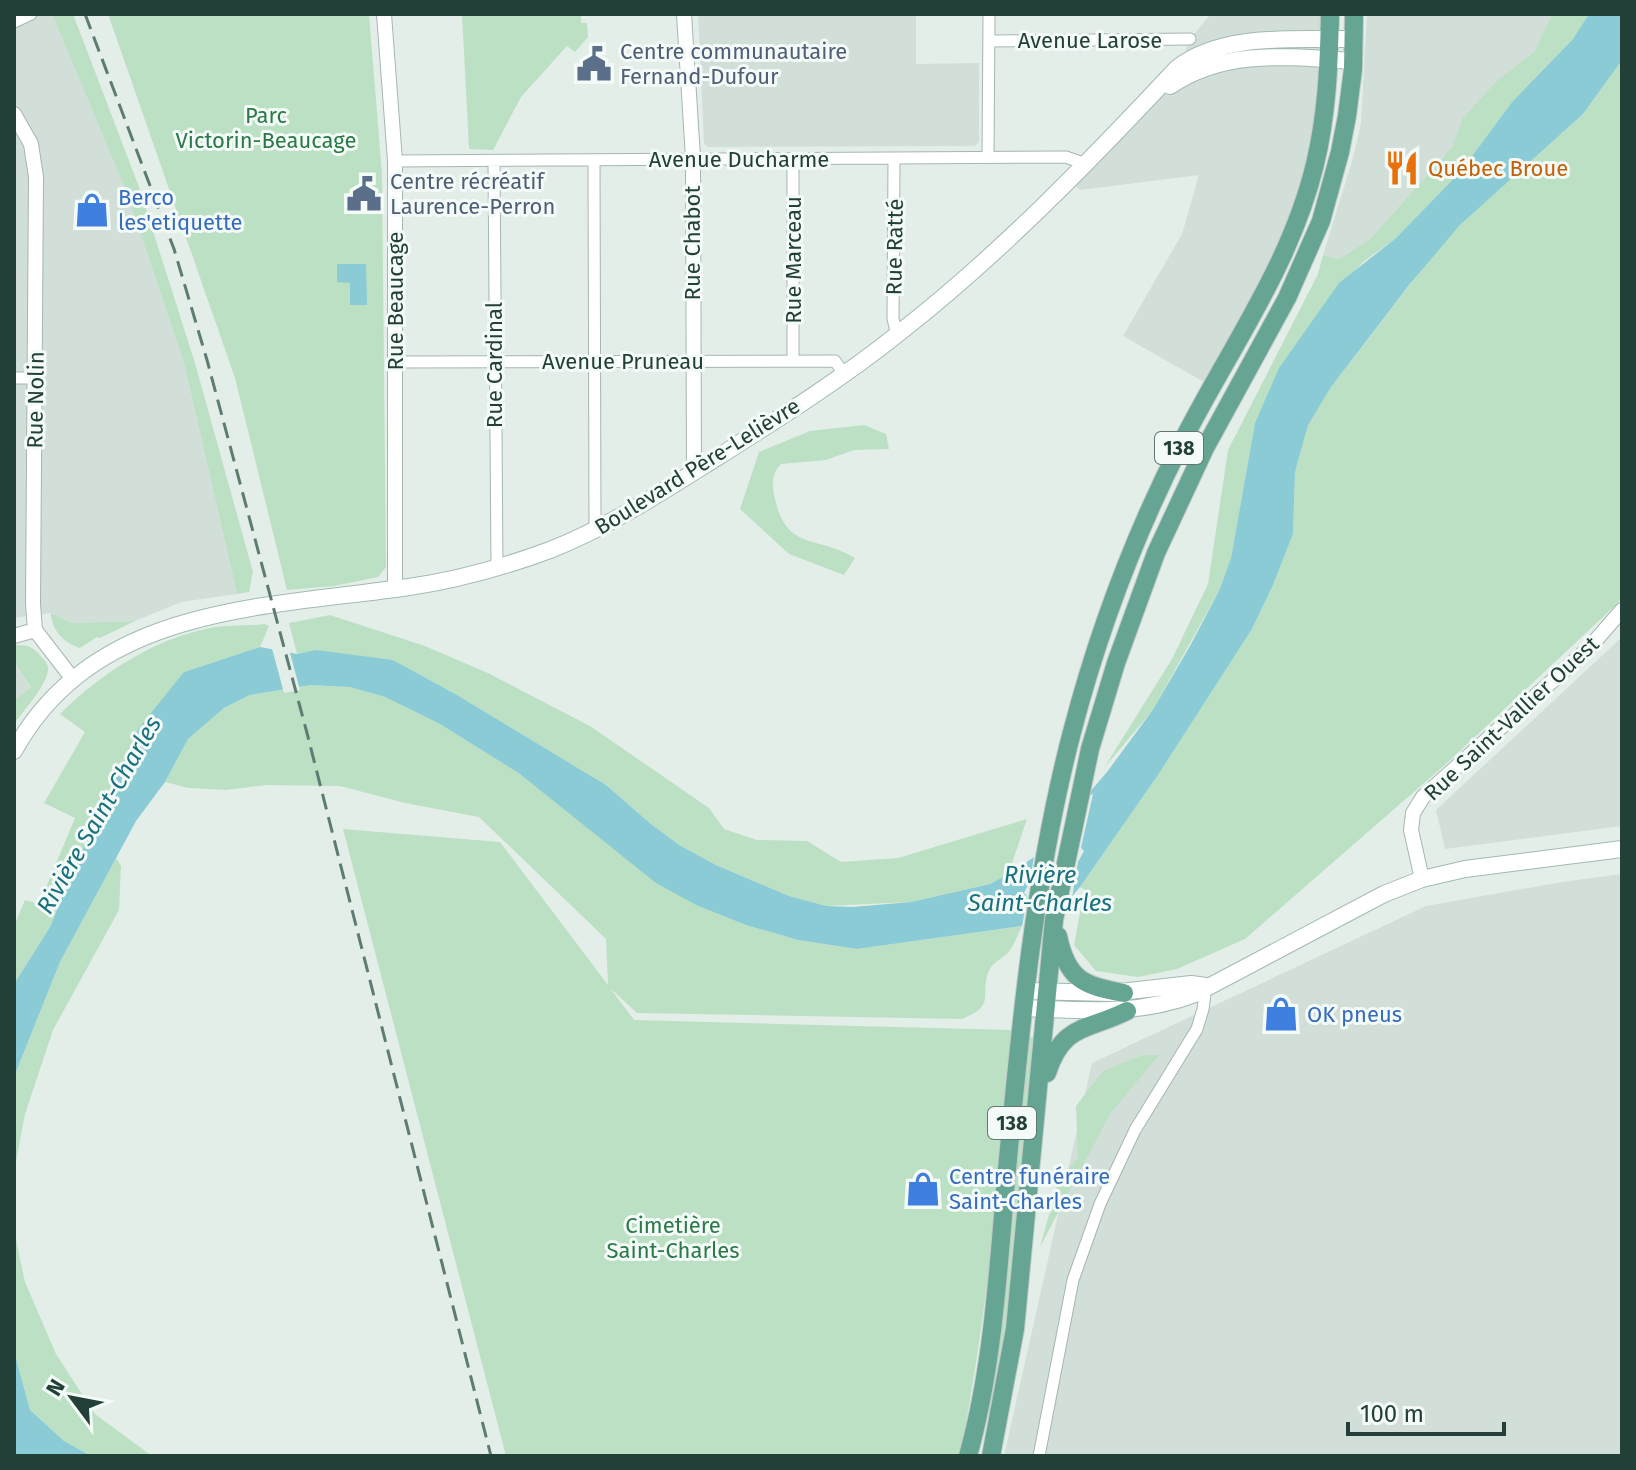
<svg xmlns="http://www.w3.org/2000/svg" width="1636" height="1470" font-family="'Fira Sans',sans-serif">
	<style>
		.built { fill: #d2ded8 }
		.green { fill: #bce0c4 }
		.water { fill: #8acbd5 }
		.pier { fill: #e4eee9 }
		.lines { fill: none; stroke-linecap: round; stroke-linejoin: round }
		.minor-casing { stroke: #a6b6b0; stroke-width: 13 }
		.tertiary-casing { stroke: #a6b6b0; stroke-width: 16 }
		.secondary-casing { stroke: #a1bab1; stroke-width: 18 }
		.primary-casing { stroke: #c1cac7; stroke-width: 20 }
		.minor { stroke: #fff; stroke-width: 11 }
		.tertiary { stroke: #fff; stroke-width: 14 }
		.secondary { stroke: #fff; stroke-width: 16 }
		.primary { stroke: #66a593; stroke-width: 18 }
		.rail { stroke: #5d7c72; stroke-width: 3; stroke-dasharray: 16 8; stroke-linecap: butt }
		.labels { text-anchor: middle; stroke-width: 6; stroke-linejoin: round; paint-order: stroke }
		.shield { fill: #f4faf7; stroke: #617871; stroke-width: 2 }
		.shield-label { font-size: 20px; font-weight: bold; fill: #224037 }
		.street-label { font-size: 22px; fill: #224037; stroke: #f4faf7 }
		.service-label { font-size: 22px; fill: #4e5e75; stroke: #f4faf7; text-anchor: start }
		.park-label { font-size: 22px; fill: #2a7946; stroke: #f4faf7 }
		.food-label { font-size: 22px; fill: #c56008; stroke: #f4faf7; text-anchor: start }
		.shop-label { font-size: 22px; fill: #366cbe; stroke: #f4faf7; text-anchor: start }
		.water-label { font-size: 24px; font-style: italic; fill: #19717f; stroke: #f4faf7 }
	</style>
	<rect width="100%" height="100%" fill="#e4eee9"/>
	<path class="built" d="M14,14H52L126,191L184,363L237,594L181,602L135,621L72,623L51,613L14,618Z
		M698,14H916V64L979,63V142L975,146L707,147L704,143Z
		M1211,14H1330L1315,165L1211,386L1123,336L1182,234L1199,175L1080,190L1068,179L1179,68L1190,39Z
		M1367,14H1552L1534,52L1452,147L1370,239L1339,259L1323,255L1353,158L1361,123Z
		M1622,637V826L1445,849L1436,810Z
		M14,661L31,689L14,700Z
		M1622,874V1456H1004L1092,1063L1426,906L1562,882Z"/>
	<path class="green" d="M52,14H73L139,187L195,363L253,572L249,592L237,594L184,363L126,191Z
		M108,14H369L382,174L386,567L378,577L334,586L287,590L235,378Z
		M462,14H581V23H587L588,37L575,52L567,46L521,97L493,150L469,149Z
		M1552,14H1589L1573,39L1512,102L1461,171L1396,238L1363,262L1325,303L1255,423L1231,558L1219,591L1152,711L1104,768L1172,659L1208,584L1228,450L1318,274L1323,255L1339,259L1370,239L1452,147L1463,118L1496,82L1534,52Z
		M1622,60V592L1619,602L1446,764L1245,939L1177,969L1138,977L1096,971L1074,945L1083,897L1087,891L1080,887L1158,775L1252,629L1273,585L1293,534L1295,472L1308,424L1331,387L1433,255L1459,226L1583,114Z
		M864,425L886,434L889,449L854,450L826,460L781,464C771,474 772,486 775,499C787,552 818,535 855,558L844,575L789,554L740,509L759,452L810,431Z
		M51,613L72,623L135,621L100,638L97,637L80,648C65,644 51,630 51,613Z
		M330,615L425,646L488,673L590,726L709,808L724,829L757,840L807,841L841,862L898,858L1027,819L1008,875L990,884L911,902L825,906L789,896L716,865L679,845L651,824L606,785L457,695L393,660L313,651L297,654L289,623Z
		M265,624L269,626L260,647L184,672L96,825L68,882L50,927L14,984V926L25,900L39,904L75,818L44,803L85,732L60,714C101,673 157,637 215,627C231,625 249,626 265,624Z
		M14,645C25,645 30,645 38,653C42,658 48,662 48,669C48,684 24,710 14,724V700L31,688L14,661Z
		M311,685L350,687L385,697L440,724L520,774L698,906L746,925L798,940L857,949L1022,926C1018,934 1015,943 1010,950C1004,959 992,961 988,973C980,998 996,1005 962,1019L637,1013L610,988L634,1020L1012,1030C1001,1172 987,1315 960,1456H506L343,829L500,842L608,985L606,939L479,817L405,803L340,786L267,785L226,790L189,788L165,782L188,739L224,708L250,695Z
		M116,858L121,866L119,910L53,1030L25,1114L14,1172V1077L60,962Z
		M1029,1037H1033L1008,1324L994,1404L990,1413L986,1410Z
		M1143,1055H1159L1110,1114L1040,1247L1059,1179L1078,1158L1076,1106L1103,1071Z
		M14,1230L25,1282L56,1354L95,1414L152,1456H91L64,1441L30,1410L14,1351Z"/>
	<path class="water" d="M1589,14H1622V60L1583,114L1459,226L1410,284L1331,387L1308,425L1295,472L1293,534L1273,585L1252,629L1158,775L1080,887L1057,914L1022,926L857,949L798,940L746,925L698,906L656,883L520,774L440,724L385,697L350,687L311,685L250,695L224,708L188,739L165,782L136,821L60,962L14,1077V984L50,927L68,882L139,728L184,672L260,647L297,654L316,650L393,660L457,695L606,785L651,824L679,845L716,865L789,896L826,906L853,907L911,902L990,884L1011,873L1034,857L1107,772L1152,711L1190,646L1219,591L1231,558L1255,423L1279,368L1339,283L1396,238L1461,171L1512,102L1573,39Z
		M337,264H366L367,305H350V283L337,282Z
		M14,1351L30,1410L64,1441L91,1456H14Z"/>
	<path class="pier" d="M271,645L289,649L300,690L284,693Z
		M1093,794L1081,848L1084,851L1078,862L1071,904L1063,913L1022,927L1027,896L1024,893L1030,881L1035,850L1079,799Z"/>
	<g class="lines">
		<g class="minor-casing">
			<path id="minor" d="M14,22L31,14
				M990,41L1190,39
				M988,157L989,14
				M894,158L893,319L897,335
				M594,160L595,530
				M395,161L1066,157L1083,163
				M494,162L497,568
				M793,361V159
				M395,362L835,361L844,374
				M14,378H35
				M1039,1456L1073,1280L1100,1204L1135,1130L1197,1029L1203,1009L1206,986"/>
		</g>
		<g class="tertiary-casing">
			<path id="tertiary" d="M384,14L395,161V589
				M684,14L693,158L694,472
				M14,114L31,144L36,177L33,604L35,630L72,678
				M14,636L35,630
				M1422,879L1411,830L1413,813L1423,797L1589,648L1622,610"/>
		</g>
		<g class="secondary-casing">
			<path id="secondary" d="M1170,86C1225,48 1290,57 1353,61
				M14,751C94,605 265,608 409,587C457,580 504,567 550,550C611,526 665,490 721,455C781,417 843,378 899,333C998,256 1091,160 1177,68C1223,32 1296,40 1353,39
				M1026,991L1112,993L1191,984L1206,986
				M1024,1008C1085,1010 1137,1016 1195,994L1384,894L1422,879L1465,869L1622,849"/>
		</g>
		<g class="primary-casing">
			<path id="primary" d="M1058,936C1067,979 1083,986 1124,993
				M1047,1073C1063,1023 1087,1031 1127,1011
				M968,1456C993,1366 998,1272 1006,1180C1020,1030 1034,877 1072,732C1098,632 1135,534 1182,442C1228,351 1291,265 1315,164C1327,115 1329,64 1330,14
				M991,1456L1015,1329L1054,920L1090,749L1116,663L1156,553L1205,448L1287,298L1321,221L1340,152L1347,116L1353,69L1354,14"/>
		</g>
		<use href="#minor" class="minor"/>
		<use href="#tertiary" class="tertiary"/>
		<use href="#secondary" class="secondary"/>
		<use href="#primary" class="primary"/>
		<path class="rail" d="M85,14L174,249L207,360L307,733L491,1456"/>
	</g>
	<defs>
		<g id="civic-bare" transform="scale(2.76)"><path d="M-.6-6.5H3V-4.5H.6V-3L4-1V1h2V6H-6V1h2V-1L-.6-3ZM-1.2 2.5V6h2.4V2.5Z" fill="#5c6f8a" stroke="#f4faf7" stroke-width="2.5" paint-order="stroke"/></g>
		<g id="restaurant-bare" transform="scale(2.76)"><path d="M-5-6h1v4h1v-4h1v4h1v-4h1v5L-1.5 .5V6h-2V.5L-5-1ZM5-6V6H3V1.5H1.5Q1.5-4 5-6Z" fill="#e8710a" stroke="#f4faf7" stroke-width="2.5" paint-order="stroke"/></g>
		<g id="shop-bare" transform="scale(2.76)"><path d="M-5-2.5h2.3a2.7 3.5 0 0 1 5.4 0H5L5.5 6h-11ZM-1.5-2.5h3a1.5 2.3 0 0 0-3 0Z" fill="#3f7fe0" stroke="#f4faf7" stroke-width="2.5" paint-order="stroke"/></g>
	</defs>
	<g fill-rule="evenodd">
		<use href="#civic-bare" x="594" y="64"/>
		<use href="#restaurant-bare" x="1402" y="168"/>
		<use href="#civic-bare" x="364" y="194"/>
		<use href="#shop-bare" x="92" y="210"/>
		<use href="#shop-bare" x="1281" y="1014"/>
		<use href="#shop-bare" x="923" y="1189"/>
	</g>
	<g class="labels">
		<g class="shield">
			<rect x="1155" y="432" width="48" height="32" rx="6"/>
			<rect x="988" y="1107" width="48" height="32" rx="6"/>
		</g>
		<g class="shield-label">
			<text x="1179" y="455">138</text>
			<text x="1012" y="1130">138</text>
		</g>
		<g class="street-label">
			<text x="1090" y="48">Avenue Larose</text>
			<text x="739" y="167">Avenue Ducharme</text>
			<text transform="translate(692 243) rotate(-90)" y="8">Rue Chabot</text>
			<text transform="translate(894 247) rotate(-89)" y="8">Rue Ratté</text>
			<text transform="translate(793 260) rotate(-90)" y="8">Rue Marceau</text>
			<text transform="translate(395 301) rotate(-90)" y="8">Rue Beaucage</text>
			<text x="623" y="369">Avenue Pruneau</text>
			<text transform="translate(494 365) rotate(-90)" y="8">Rue Cardinal</text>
			<text transform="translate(35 400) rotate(-89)" y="8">Rue Nolin</text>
			<text transform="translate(697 466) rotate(-32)" y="8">Boulevard Père-Lelièvre</text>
			<text transform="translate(1511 718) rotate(-43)" y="8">Rue Saint-Vallier Ouest</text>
		</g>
		<g class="service-label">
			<text x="620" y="59">Centre communautaire<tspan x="620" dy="25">Fernand-Dufour</tspan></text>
			<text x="390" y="189">Centre récréatif<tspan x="390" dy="25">Laurence-Perron</tspan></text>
		</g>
		<g class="park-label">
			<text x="266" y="123">Parc<tspan x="266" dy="25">Victorin-Beaucage</tspan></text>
			<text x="673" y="1233">Cimetière<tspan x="673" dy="25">Saint-Charles</tspan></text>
		</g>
		<g class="food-label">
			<text x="1428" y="176">Québec Broue</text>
		</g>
		<g class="shop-label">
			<text x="118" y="205">Berco<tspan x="118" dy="25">les'etiquette</tspan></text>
			<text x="1307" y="1022">OK pneus</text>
			<text x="949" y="1184">Centre funéraire<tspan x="949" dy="25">Saint-Charles</tspan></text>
		</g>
		<g class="water-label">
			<text transform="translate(99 815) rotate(-60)" y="8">Rivière Saint-Charles</text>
			<text x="1040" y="883">Rivière<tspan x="1040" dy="28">Saint-Charles</tspan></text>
		</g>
	</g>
	<rect width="1636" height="1470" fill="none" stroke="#224037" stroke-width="32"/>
	<g transform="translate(72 1398) rotate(302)" stroke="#f4faf7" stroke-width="6" paint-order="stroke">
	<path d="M0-6L14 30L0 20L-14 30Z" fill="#224037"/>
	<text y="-12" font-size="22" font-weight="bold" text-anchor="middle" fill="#224037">N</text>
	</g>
	<path d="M1348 1422v12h156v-12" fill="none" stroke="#224037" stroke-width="4"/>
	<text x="1360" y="1422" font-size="24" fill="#224037" stroke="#f4faf7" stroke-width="6" paint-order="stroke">100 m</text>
</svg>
